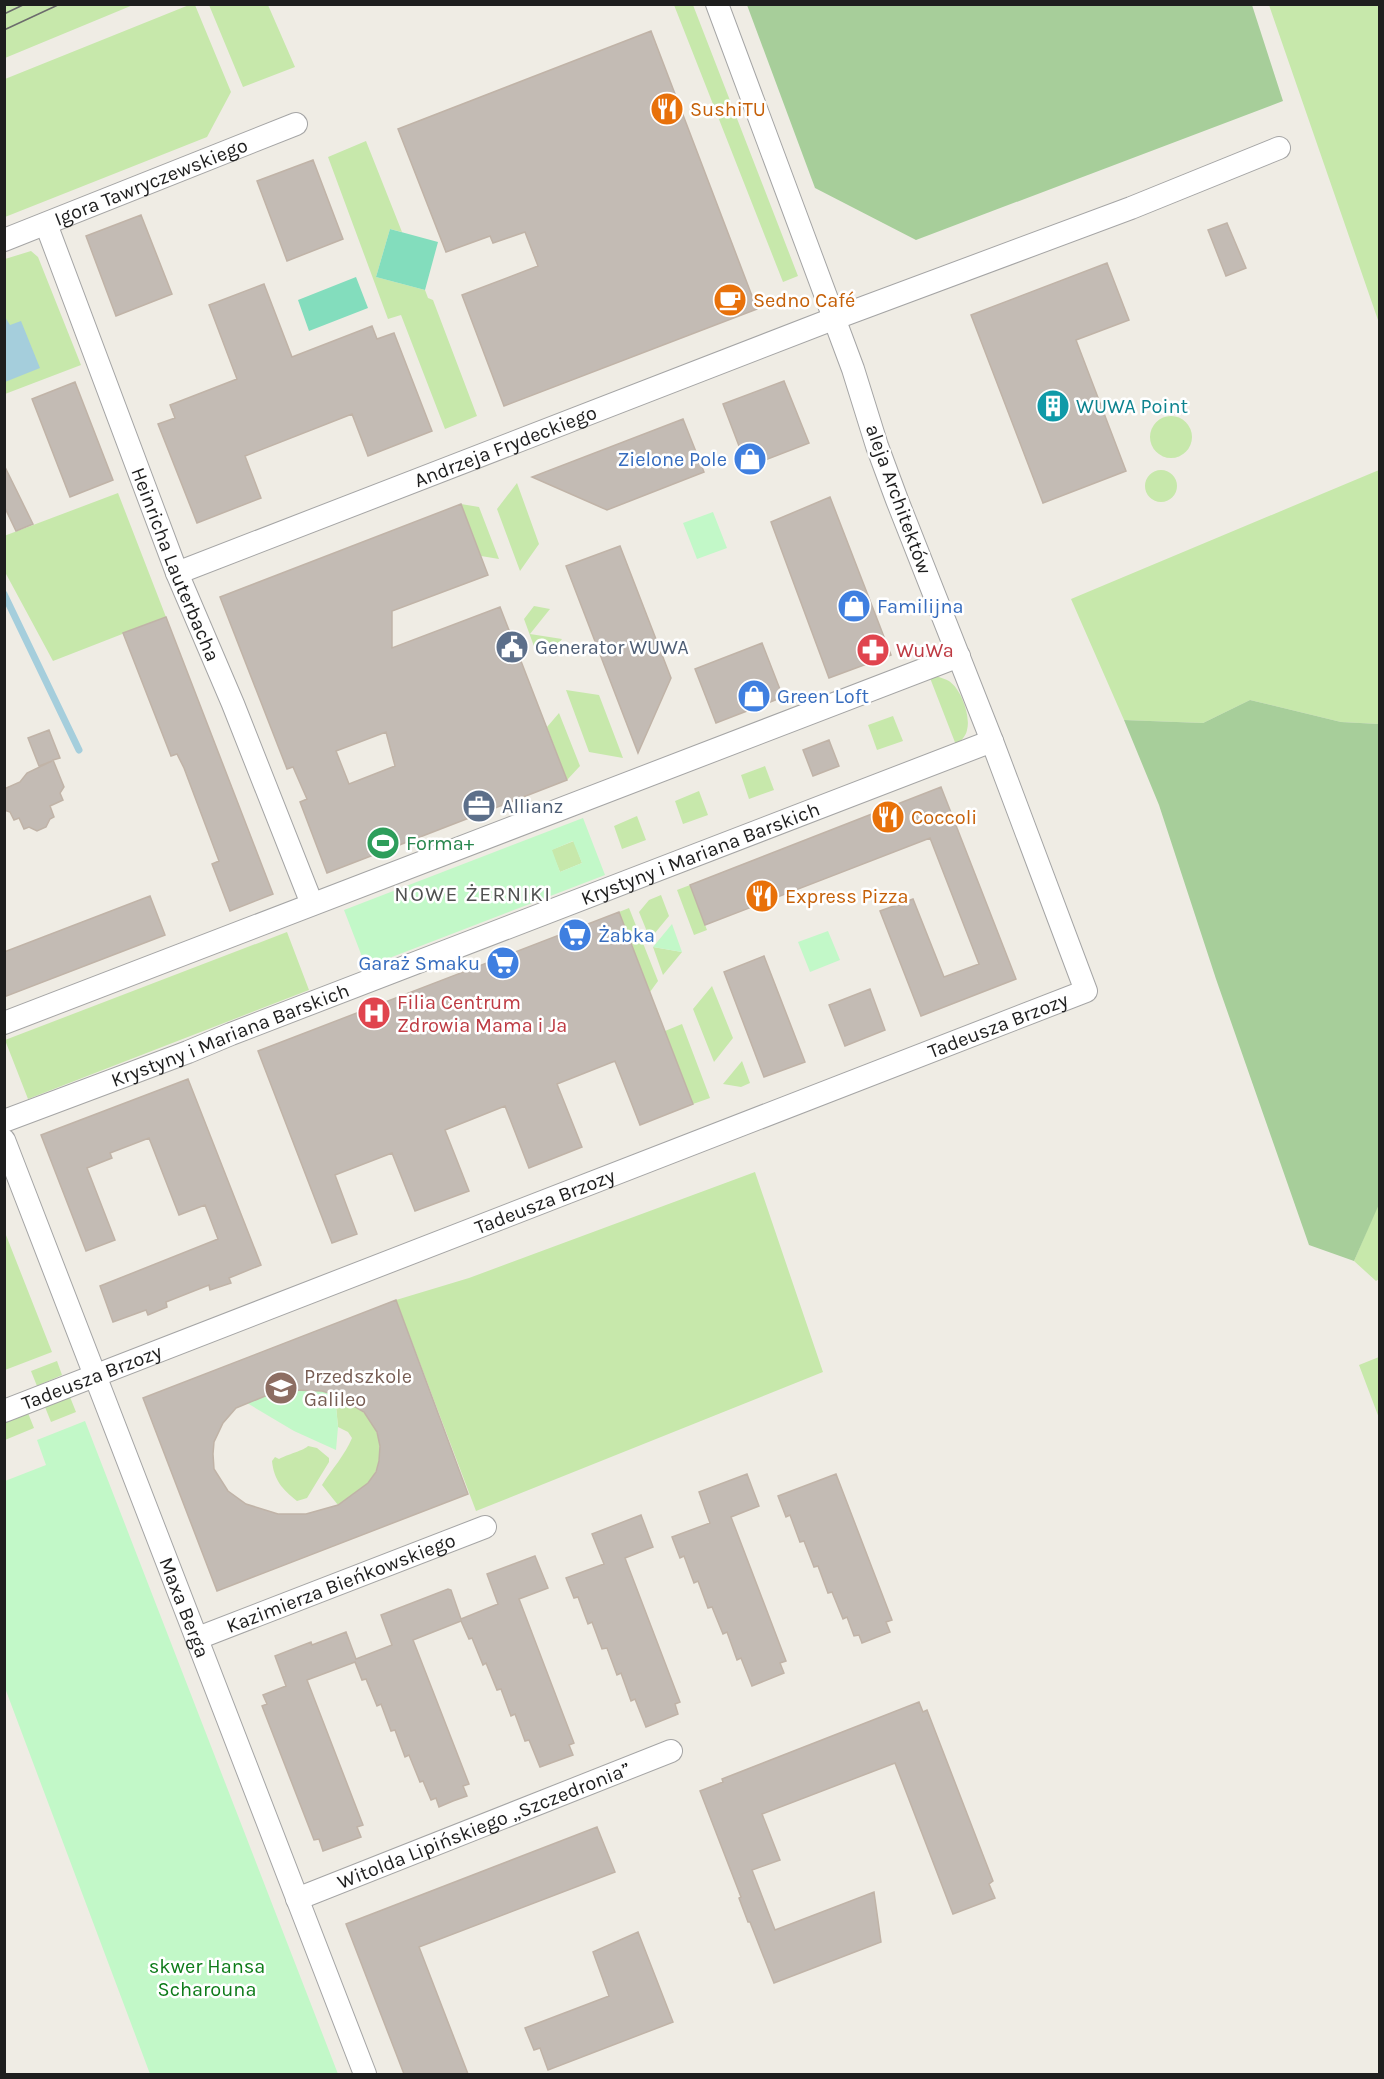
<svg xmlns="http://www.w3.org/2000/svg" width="1384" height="2079" font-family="Karla,sans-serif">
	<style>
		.grass { fill: #c7e8ab }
		.forest { fill: #a7ce9a }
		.park { fill: #c2f8c8; fill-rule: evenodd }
		.pitch { fill: #83ddbd }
		.water { fill: #a5cedc }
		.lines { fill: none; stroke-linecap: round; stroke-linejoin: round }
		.stream { stroke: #a5cedc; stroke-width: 7 }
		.building { fill: #c3bbb4; stroke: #c0b3a7; stroke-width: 1.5; fill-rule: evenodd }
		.minor-casing { stroke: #a5a5a5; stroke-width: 24 }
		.minor { stroke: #fff; stroke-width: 22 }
		.tram { stroke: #6c6c6c; stroke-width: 1.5 }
		.labels { text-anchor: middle; stroke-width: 5; stroke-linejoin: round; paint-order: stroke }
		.food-label { font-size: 20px; fill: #c56008; stroke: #fff; text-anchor: start }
		.street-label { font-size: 20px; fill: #1e1e1e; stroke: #fff }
		.culture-label { font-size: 20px; fill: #0d838f; stroke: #fff; text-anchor: start }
		.shop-label { font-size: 20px; fill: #366cbe; stroke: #fff; text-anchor: start }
		.service-label { font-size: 20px; fill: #4e5e75; stroke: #fff; text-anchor: start }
		.health-label { font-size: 20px; fill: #be3a42; stroke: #fff; text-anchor: start }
		.leisure-label { font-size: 20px; fill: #27864d; stroke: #fff; text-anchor: start }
		.education-label { font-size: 20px; fill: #785e54; stroke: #fff; text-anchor: start }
		.park-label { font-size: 20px; fill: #0d7b19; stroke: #fff }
		.neighbourhood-label { font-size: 21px; letter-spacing: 1.5px; fill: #515151; stroke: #fff }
	</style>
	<rect width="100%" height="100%" fill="#efece4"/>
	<path class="grass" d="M5,4H133V5L5,58Z
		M189,5H195L231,92L207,137L5,217V79Z
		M209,5H268L295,67L243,87Z
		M674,5H693L798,276L783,282Z
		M1269,5H1379V323Z
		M366,141L402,232L390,229L376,277L425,290L428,298L433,300L477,416L445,429L401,315L388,319L328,157Z
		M31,251L38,257L81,365L5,394V259Z
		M1150 437a21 21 0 1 1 42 0a21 21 0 1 1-42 0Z
		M1379,470V724L1341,722L1250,700L1203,723L1124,720L1071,599Z
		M1145 486a16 16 0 1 1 32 0a16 16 0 1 1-32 0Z
		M517,483L539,544L520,571L497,509Z
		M118,493L166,617L53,661L5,572L4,536Z
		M461,504L479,507L499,559L481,556Z
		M534,606L550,609L530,634L562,639L552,652L535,649L524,619Z
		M935,676C940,677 945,679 949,681C961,689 971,716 967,730C966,736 961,741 956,745L930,678Z
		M566,690L599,695L623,758L589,752Z
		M559,713L580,766L567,780L547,727Z
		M893,716L903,741L877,750L868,725Z
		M765,766L774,790L749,799L741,775Z
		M699,791L708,815L683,824L675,801Z
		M637,816L646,840L622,849L614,826Z
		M574,841L582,863L560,872L551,850Z
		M690,885L707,930L694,935L677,890Z
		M661,895L669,916L650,939L639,912L649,900Z
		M629,908L658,981L650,992L619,912Z
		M287,932L309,990L28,1099L5,1040Z
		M653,947L682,952L663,975Z
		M712,986L733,1038L714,1062L693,1009Z
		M682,1024L710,1098L693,1104L665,1031Z
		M742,1061L750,1083L741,1087L723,1084Z
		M755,1172L823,1372L476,1511L396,1300L469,1278Z
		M1379,1202V1279L1376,1281L1354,1261Z
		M4,1230L52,1352L5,1370L6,1317Z
		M1379,1357H1380L1379,1418L1359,1365Z
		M57,1361L62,1375L37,1386L31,1371Z
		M335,1395C345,1400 355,1405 363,1412C383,1429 386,1463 368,1483C360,1492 348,1498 338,1505L322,1485C332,1469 345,1455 352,1438L348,1432L338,1427Z
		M70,1397L76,1412L51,1422L45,1407Z
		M28,1413L34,1428L5,1440V1423Z
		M308,1446L317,1448L329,1458V1462L307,1498L297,1501C282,1489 274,1480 272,1461L275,1457L279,1459C286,1455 305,1450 308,1446Z"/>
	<path class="forest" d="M747,5H1252L1283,101L916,240L815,188Z
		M1250,700L1341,722L1379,724L1380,1202L1354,1261L1309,1245L1216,979L1159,805L1124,720L1203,723Z"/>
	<path class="park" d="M713,512L727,548L697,559L683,523Z
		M583,818L605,875L366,967L344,910ZM573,841L582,863L560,872L552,850Z
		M672,924L682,952L653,947Z
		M828,931L840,960L810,972L798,942Z
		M294,1390L322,1391L335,1395L338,1427L336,1450L294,1431L247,1403L275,1392Z
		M85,1421L338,2074H150L5,1688V1481L46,1465L37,1440Z"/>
	<path class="pitch" d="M390,229L438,242L425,290L376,277Z
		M356,277L368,308L309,331L298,300Z"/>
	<path class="water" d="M5,317L10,325L21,321L40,368L5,382Z"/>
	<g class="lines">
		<path class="stream" d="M4,594L79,750"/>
	</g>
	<path class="building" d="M651,31L757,309L504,406L462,295L538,266L525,232L493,243L490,236L446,252L398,129Z
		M313,160L343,239L287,261L257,181Z
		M141,215L172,294L116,316L86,236Z
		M1227,223L1246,268L1226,276L1208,230Z
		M1107,263L1129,320L1076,340L1126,471L1043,503L971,315Z
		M264,284L292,357L372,326L377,339L394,333L432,431L368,456L352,414L245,456L261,498L197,523L158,424L175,418L170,405L237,379L209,305Z
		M784,381L809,443L747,467L723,404Z
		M75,382L113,480L70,497L32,399Z
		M683,419L704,472L607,510L532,477Z
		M4,465L33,524L16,531L4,506Z
		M830,497L891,655L829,678L771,522Z
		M461,504L488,575L392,611V648L500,607L567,780L327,873L300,802L307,799L293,767L287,769L220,597ZM386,732L395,766L349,784L336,751Z
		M620,546L671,678L638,753L566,566Z
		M166,617L273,894L230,911L212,864L219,861L184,768L177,754L171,756L123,633Z
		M762,643L783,697L716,723L695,669Z
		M49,730L60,758L53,760L64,787L60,793L63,800L50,806L54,817L50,819L46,827L37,831L29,827L24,829L19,818L14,820L10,812L4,810V789L20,782L27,773L52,761L39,766L28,738Z
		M829,740L839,766L813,776L803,750Z
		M941,787L1016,979L921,1016L880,911L913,899L944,977L979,964L930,838L705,925L690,885Z
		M150,896L165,935L4,997V952Z
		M619,912L693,1104L640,1125L615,1061L557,1084L582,1147L529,1168L505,1106L445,1130L469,1191L415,1211L392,1153L335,1175L357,1234L332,1243L258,1051Z
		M764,956L805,1062L764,1077L724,972Z
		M870,989L885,1030L845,1046L829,1005Z
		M188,1079L261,1265L229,1278L231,1283L210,1290L209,1285L166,1302L167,1307L148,1315L146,1310L113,1322L100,1286L218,1239L205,1205L179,1215L149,1138L110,1153L112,1158L87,1168L115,1240L86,1251L41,1135Z
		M396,1300L468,1494L217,1591L143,1398ZM294,1390L322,1391L335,1395L364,1412L377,1432L380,1446L379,1461L376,1472L368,1483L338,1505L306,1514H278L246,1504L228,1491L214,1469L213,1454L214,1442L223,1423L236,1408L275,1392Z
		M747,1474L759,1506L731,1517L786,1661L780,1663L784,1673L752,1686L741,1658L737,1660L727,1632L723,1634L712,1607L708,1608L698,1581L694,1583L684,1556L680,1558L672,1537L710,1523L699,1492Z
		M836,1474L892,1620L886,1622L890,1632L862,1643L859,1635L854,1636L847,1617L843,1619L832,1592L828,1593L818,1566L814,1567L804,1541L800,1542L790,1515L786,1517L778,1496Z
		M641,1515L653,1547L625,1558L680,1702L675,1704L678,1714L646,1727L635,1699L631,1701L621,1673L617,1675L607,1648L602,1649L592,1622L588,1624L578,1597L574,1598L566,1578L604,1564L592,1534Z
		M535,1556L548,1588L519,1599L574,1743L569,1745L573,1755L540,1767L529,1740L525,1741L515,1714L511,1716L501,1689L497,1690L486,1663L483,1665L472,1638L469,1639L461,1621L413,1640L469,1784L463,1786L467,1796L453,1801L439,1807L436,1798L431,1800L423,1781L420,1782L409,1755L405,1757L395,1730L391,1731L381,1704L377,1706L366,1679L362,1680L355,1662L307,1680L363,1825L357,1827L361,1837L323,1851L319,1839L314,1840L262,1706L267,1704L263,1695L286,1686L275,1656L311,1642L312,1645L346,1632L356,1659L392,1645L381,1615L448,1589L451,1590L461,1619L498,1604L487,1574Z
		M919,1702L923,1712L927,1710L993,1881L989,1884L995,1898L953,1914L895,1763L762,1814L780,1860L752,1870L775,1930L874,1892L881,1942L774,1983L750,1922H748L739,1898L741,1897L700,1791L723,1782L722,1779Z
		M597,1827L615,1872L419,1947L468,2074H404L346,1924Z
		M638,1932L673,2022L548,2070L540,2048L534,2050L525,2028L609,1996L593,1952Z"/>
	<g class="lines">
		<g class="minor-casing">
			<g id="minor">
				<path id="s1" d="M46,224L177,573L233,704L312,904"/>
				<path id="s2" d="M4,240L296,124"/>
				<path id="s3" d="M177,573L833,319L1131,208L1279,148"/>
				<path d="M4,1023L959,656"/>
				<path id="s4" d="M4,1121L188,1052L231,1034L992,741"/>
				<path id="s5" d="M4,1140L365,2074"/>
				<path id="s6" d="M4,1411L1086,991L992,741L897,500L877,446L853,369L717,4"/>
				<path id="s7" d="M198,1638L485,1527"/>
				<path id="s8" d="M297,1899L671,1751"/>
			</g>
		</g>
		<use href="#minor" class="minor"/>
		<path class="tram" d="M4,14L25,4
			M4,30L60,4"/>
	</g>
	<defs>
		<g id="restaurant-disc" transform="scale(1.725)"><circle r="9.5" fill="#e8710a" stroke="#fff"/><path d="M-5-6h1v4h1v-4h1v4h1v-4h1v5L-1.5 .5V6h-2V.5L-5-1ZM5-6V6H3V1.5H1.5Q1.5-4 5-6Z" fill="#fff"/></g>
		<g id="cafe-disc" transform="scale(1.725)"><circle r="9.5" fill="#e8710a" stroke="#fff"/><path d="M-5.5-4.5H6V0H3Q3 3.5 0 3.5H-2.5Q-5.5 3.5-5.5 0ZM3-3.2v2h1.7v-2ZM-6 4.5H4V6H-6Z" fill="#fff"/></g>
		<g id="building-disc" transform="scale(1.725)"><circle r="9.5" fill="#0f9aa8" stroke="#fff"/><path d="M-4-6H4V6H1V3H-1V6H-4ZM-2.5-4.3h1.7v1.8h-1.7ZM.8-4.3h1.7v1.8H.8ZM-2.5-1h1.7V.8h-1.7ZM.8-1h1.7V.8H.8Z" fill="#fff"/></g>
		<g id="shop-disc" transform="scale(1.725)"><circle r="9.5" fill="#3f7fe0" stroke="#fff"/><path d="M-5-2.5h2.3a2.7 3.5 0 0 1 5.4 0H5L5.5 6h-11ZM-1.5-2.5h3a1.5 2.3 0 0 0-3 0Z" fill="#fff"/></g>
		<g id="civic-disc" transform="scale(1.725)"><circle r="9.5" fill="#5c6f8a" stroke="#fff"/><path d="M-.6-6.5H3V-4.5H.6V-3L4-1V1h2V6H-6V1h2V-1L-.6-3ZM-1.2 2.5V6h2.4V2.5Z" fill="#fff"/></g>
		<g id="pharmacy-disc" transform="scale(1.725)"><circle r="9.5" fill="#e0444e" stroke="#fff"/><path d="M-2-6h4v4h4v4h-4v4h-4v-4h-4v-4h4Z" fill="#fff"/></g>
		<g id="office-disc" transform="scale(1.725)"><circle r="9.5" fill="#5c6f8a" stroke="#fff"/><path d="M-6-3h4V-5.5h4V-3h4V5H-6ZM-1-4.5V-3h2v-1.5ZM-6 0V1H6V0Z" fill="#fff"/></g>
		<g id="stadium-disc" transform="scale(1.725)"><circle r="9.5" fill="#2e9e5b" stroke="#fff"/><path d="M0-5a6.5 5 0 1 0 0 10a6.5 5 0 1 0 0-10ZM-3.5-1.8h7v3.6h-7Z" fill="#fff"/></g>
		<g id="supermarket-disc" transform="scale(1.725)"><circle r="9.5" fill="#3f7fe0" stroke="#fff"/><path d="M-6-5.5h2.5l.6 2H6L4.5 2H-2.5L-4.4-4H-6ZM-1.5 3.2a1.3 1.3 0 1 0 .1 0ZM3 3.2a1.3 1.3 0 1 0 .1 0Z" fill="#fff"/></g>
		<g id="hospital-disc" transform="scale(1.725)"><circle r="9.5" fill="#e0444e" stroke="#fff"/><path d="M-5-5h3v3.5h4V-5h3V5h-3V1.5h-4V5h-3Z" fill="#fff"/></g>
		<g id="school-disc" transform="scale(1.725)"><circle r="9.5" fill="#8d6e63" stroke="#fff"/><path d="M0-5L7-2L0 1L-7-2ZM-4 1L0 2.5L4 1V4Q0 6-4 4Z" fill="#fff"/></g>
	</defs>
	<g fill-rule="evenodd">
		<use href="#restaurant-disc" x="667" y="109"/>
		<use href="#cafe-disc" x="730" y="300"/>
		<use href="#building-disc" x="1053" y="406"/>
		<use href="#shop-disc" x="750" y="459"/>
		<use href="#shop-disc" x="854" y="606"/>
		<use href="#civic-disc" x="512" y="647"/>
		<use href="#pharmacy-disc" x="873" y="650"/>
		<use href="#shop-disc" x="754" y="696"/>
		<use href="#office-disc" x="479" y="806"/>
		<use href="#restaurant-disc" x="888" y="817"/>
		<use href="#stadium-disc" x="383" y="843"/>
		<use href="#restaurant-disc" x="762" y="896"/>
		<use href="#supermarket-disc" x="575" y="935"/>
		<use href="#supermarket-disc" x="503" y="963"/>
		<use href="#hospital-disc" x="374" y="1013"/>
		<use href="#school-disc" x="281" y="1388"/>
	</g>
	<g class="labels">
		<g class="food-label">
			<text x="690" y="116">SushiTU</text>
			<text x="753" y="307">Sedno Café</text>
			<text x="911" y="824">Coccoli</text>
			<text x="785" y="903">Express Pizza</text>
		</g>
		<g class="street-label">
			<text dy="7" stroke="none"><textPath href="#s2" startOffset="158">Igora Tawryczewskiego</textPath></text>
			<text dy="7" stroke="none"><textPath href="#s3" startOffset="352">Andrzeja Frydeckiego</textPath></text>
			<text transform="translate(899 499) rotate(70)" y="7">aleja Architektów</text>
			<text dy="7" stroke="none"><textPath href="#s1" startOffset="364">Heinricha Lauterbacha</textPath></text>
			<text dy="7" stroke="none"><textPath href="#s4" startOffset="746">Krystyny i Mariana Barskich</textPath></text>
			<text dy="7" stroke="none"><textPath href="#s6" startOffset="1066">Tadeusza Brzozy</textPath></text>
			<text dy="7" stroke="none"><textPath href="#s4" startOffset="242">Krystyny i Mariana Barskich</textPath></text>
			<text dy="7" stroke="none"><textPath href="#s6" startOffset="580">Tadeusza Brzozy</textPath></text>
			<text dy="7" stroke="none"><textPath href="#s6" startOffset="94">Tadeusza Brzozy</textPath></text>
			<text dy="7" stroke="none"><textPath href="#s7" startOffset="153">Kazimierza Bieńkowskiego</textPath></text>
			<text dy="7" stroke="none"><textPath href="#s5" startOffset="501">Maxa Berga</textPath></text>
			<text dy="7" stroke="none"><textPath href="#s8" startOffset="201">Witolda Lipińskiego „Szczedronia”</textPath></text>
		</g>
		<g class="culture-label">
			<text x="1076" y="413">WUWA Point</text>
		</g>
		<g class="shop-label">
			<text x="727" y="466" text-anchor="end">Zielone Pole</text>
			<text x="877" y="613">Familijna</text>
			<text x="777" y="703">Green Loft</text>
			<text x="598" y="942">Żabka</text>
			<text x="480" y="970" text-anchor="end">Garaż Smaku</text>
		</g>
		<g class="service-label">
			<text x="535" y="654">Generator WUWA</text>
			<text x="502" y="813">Allianz</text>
		</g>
		<g class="health-label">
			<text x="896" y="657">WuWa</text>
			<text x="397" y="1009">Filia Centrum<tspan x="397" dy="23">Zdrowia Mama i Ja</tspan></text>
		</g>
		<g class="leisure-label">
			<text x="406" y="850">Forma+</text>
		</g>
		<g class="education-label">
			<text x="304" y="1383">Przedszkole<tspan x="304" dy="23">Galileo</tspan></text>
		</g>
		<g class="park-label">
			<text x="207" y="1973">skwer Hansa<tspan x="207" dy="23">Scharouna</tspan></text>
		</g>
		<g class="neighbourhood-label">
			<text x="473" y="901">NOWE ŻERNIKI</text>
		</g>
	</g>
	<rect width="1384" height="2079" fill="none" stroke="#1e1e1e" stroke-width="12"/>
</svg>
